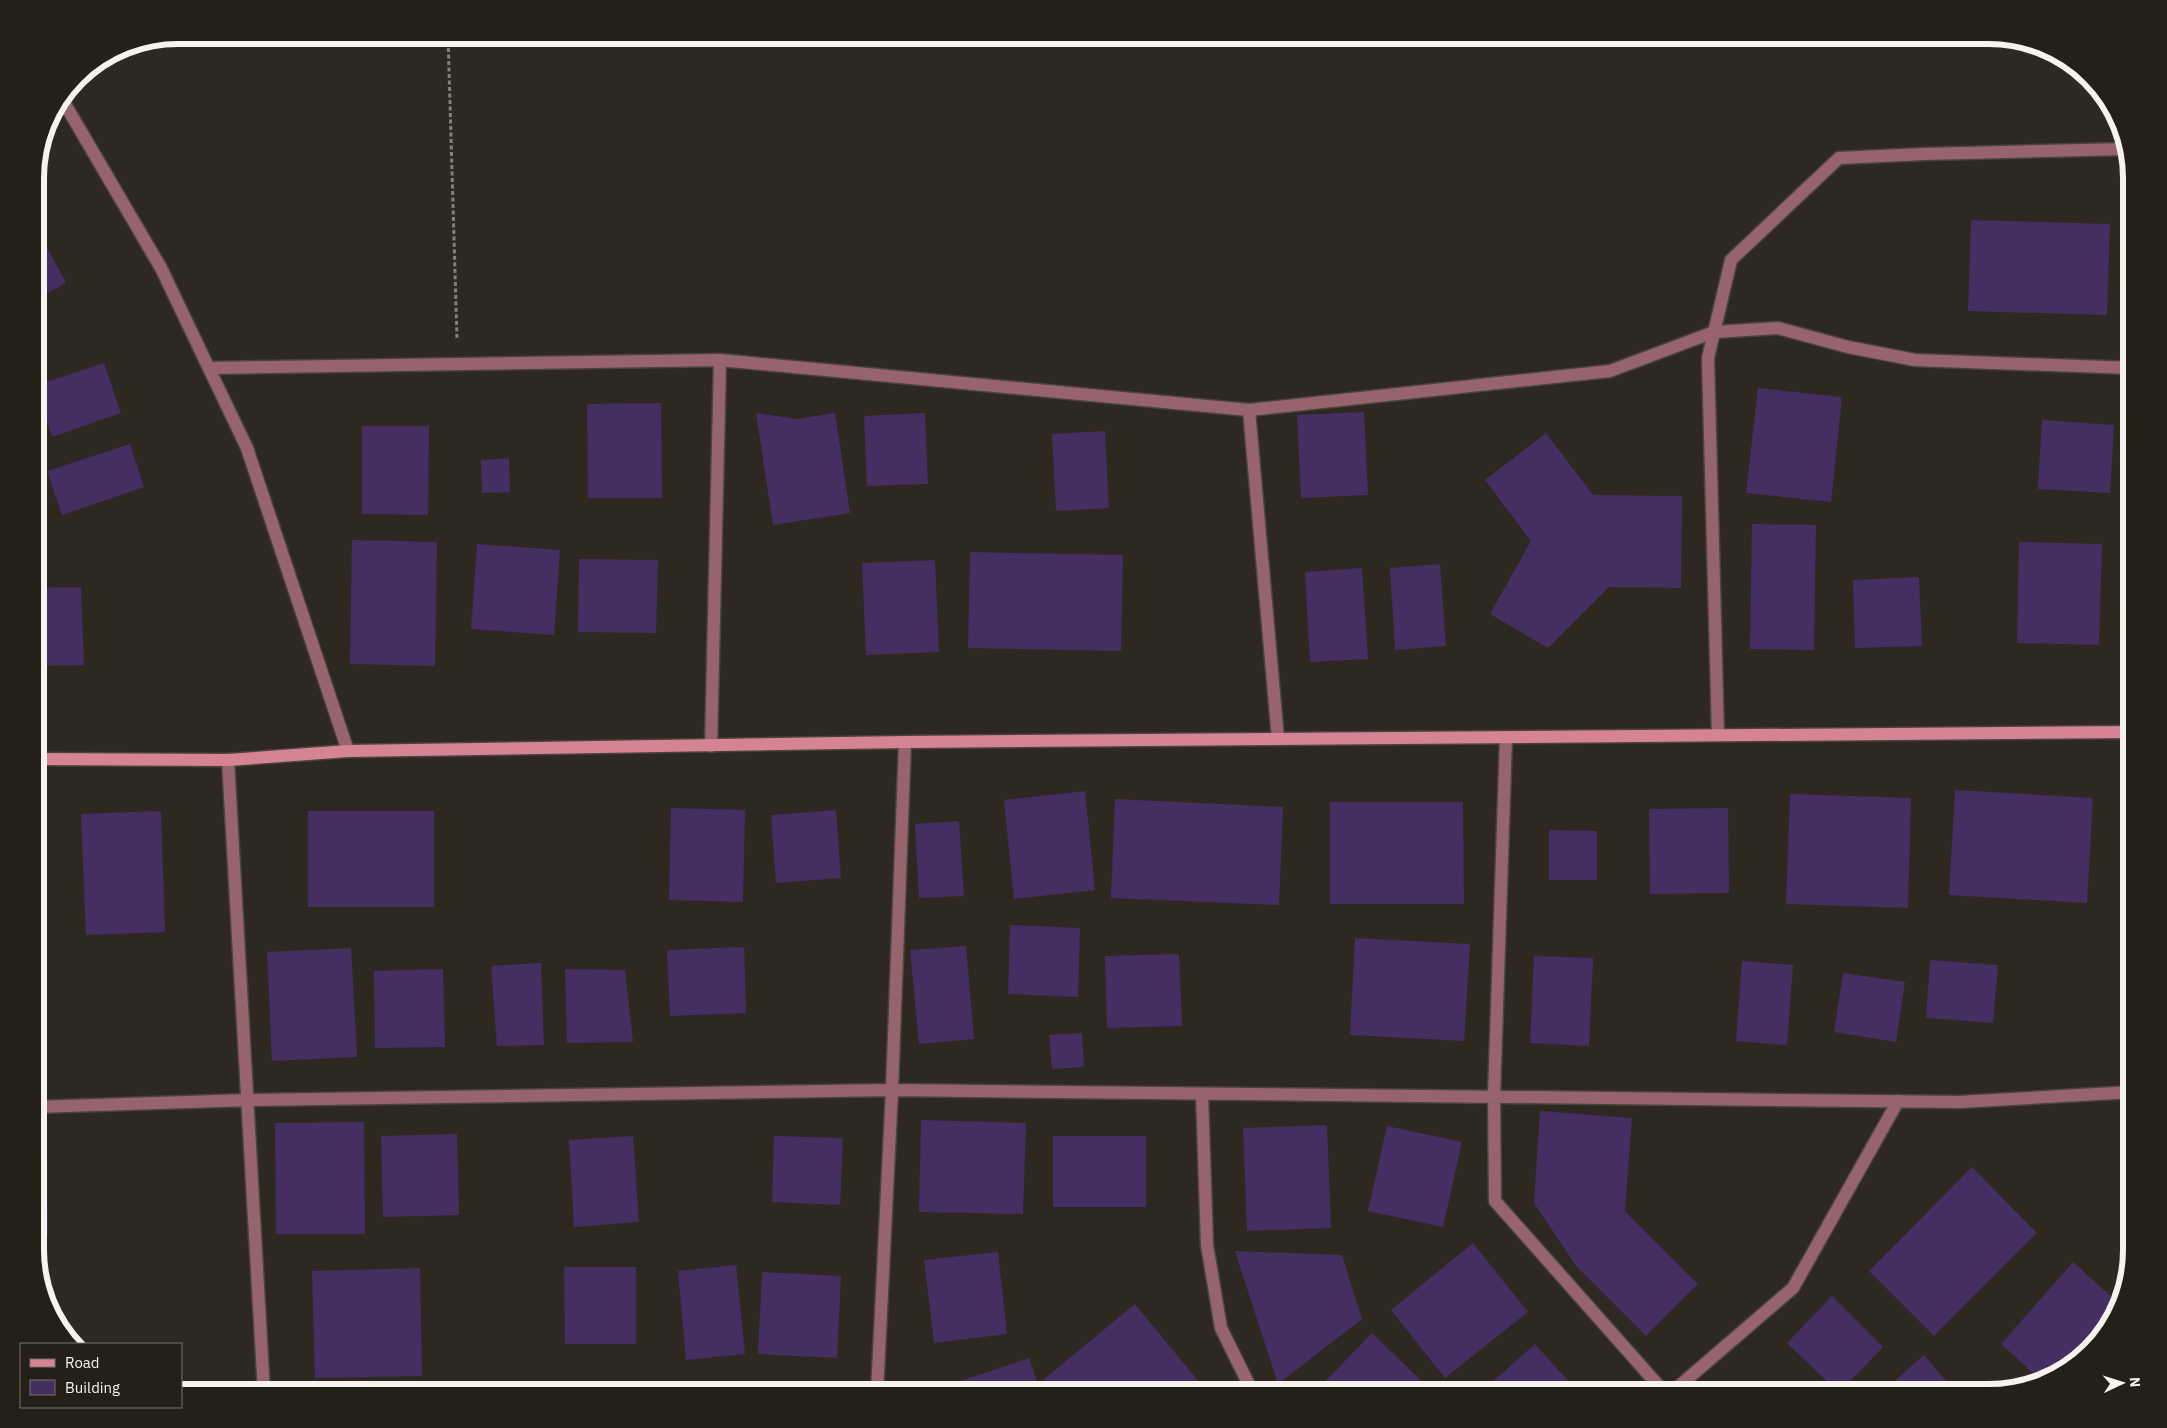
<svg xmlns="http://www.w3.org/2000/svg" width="2167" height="1428" font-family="'IBM Plex Sans',sans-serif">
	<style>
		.building { fill: #452e62 }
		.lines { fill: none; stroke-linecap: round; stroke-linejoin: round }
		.service-casing { stroke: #49453e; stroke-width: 15 }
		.minor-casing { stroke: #49453e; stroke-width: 15 }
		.tertiary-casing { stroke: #49453e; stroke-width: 15 }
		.secondary-casing { stroke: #49453e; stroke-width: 15 }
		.path { stroke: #848079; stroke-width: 3; stroke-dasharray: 4 2.5; stroke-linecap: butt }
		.service { stroke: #97646e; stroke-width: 12 }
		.minor { stroke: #97646e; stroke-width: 12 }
		.tertiary { stroke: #97646e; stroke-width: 12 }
		.secondary { stroke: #d68494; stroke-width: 12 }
		.rim { fill: none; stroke: #f6f3ee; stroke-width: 6 }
	</style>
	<rect width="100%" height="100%" fill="#2d2921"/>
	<path class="building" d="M2047,53L2069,59L2077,68L2070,75Z
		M1971,220L2110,224L2107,315L1968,311Z
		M35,225L66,283L35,300Z
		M104,363L121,413L52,437L35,386Z
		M1758,388L1842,397L1831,502L1746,493Z
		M661,403L662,498H588L587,404Z
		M1364,412L1368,495L1301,498L1297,415Z
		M756,413L797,419L835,413L850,513L773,525Z
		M925,413L928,484L867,486L864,416Z
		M2042,420L2114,425L2110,493L2038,489Z
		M362,426H429L428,515L362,514Z
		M1105,431L1109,508L1056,511L1052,434Z
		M1546,433L1593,495L1682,496L1681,588L1609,587L1548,648L1490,614L1531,541L1485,480Z
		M130,444L144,487L62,515L47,471Z
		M509,458L510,492L482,493L481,460Z
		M1752,524L1816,525L1814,650L1750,649Z
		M352,540L437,542L435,666L350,664Z
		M2019,542L2102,544L2099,645L2017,643Z
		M477,544L560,550L554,635L471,629Z
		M970,552L1123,555L1121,651L968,648Z
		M579,559L658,560L656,633L578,632Z
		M935,560L939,652L866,655L862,563Z
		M1440,564L1446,646L1395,650L1390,568Z
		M1362,568L1368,659L1310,662L1305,572Z
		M1919,577L1922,646L1855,648L1853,580Z
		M81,587L84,665L35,666V588Z
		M1955,790L2093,798L2087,903L1949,895Z
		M1085,791L1095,890L1014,899L1004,800Z
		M1790,794L1911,798L1908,908L1786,904Z
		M1115,799L1283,807L1279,905L1111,898Z
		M1330,802H1463L1464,904H1330Z
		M671,808L745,810L743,902L669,900Z
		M1728,808L1729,893L1650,894L1649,809Z
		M836,810L841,878L776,883L771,815Z
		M161,811L165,932L86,935L81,814Z
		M308,811H434V907H308Z
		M959,821L964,896L919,898L915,824Z
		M1549,830L1597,831V880H1549Z
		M1010,925L1080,928L1078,997L1008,994Z
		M1355,938L1470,944L1464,1041L1350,1035Z
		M966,946L974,1039L919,1044L910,950Z
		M744,947L746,1013L670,1016L667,950Z
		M351,948L357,1057L272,1061L267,952Z
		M1179,954L1182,1026L1107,1028L1105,956Z
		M1534,956L1593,958L1589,1046L1530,1043Z
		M1930,960L1998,965L1993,1023L1926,1018Z
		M1742,961L1793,965L1787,1045L1736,1041Z
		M541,963L544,1045L497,1046L491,966Z
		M443,969L445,1047L375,1048L374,971Z
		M565,969L625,970L633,1042L567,1043Z
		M1843,973L1905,982L1896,1042L1834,1032Z
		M1082,1033L1084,1067L1052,1069L1049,1035Z
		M1540,1111L1632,1118L1625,1211L1698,1284L1646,1336L1576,1266L1534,1203Z
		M921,1120L1026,1123L1023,1214L919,1212Z
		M364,1122L365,1234H276L275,1123Z
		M1327,1125L1331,1228L1247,1231L1243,1128Z
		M1387,1126L1462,1142L1443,1227L1368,1211Z
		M457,1134L459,1215L383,1217L381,1136Z
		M633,1136L639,1222L574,1227L569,1140Z
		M774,1136L843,1138L840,1205L772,1202Z
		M1053,1136H1146V1207H1053Z
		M35,1140H47L48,1236L35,1237Z
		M1972,1167L2037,1233L1934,1336L1869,1271Z
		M1473,1243L1528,1312L1445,1378L1391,1310Z
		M1235,1251L1342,1255L1362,1319L1278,1384Z
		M998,1252L1007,1334L934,1343L924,1260Z
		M2073,1262L2116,1301L2108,1330L2053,1378L2042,1381L2001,1344Z
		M736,1265L745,1354L686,1360L678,1271Z
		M564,1267H636V1344H565Z
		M420,1268L422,1376L315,1378L312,1271Z
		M762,1272L841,1276L837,1358L758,1354Z
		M1832,1296L1883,1347L1839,1393L1787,1343Z
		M1135,1304L1208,1393H1054L1043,1380Z
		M1372,1333L1433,1392L1432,1393H1314Z
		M1535,1344L1579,1393H1480Z
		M1924,1355L1956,1393H1881Z
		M1029,1358L1041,1393H932L931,1391Z"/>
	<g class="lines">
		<g class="service-casing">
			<path id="service" d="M1249,410L1610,371L1714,332"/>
		</g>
		<g class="minor-casing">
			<path id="minor" d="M1714,332L1778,328L1848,347L1915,360L2132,368
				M209,368L720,360L1249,410L1278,739
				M1718,735L1708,358L1731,260L1839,158L1924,154L2125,149
				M1506,737L1494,1097L1495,1201L1665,1393
				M711,746L720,360
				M228,760L264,1393
				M1202,1094L1207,1245L1221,1328L1253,1393
				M35,1107L248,1100L892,1090L1959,1102L2132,1092
				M877,1393L892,1090L905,742
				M1671,1393L1793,1288L1898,1101"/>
		</g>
		<g class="tertiary-casing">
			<path id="tertiary" d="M62,99L161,268L247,448L348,751"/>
		</g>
		<g class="secondary-casing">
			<path id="secondary" d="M35,759L228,760L348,751L905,742L2132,732"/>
		</g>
		<path class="path" d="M448,35L457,339"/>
		<use href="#service" class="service"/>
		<use href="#minor" class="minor"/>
		<use href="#tertiary" class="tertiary"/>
		<use href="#secondary" class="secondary"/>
	</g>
	<path d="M0 0H2167V1428H0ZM178 44H1989A134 134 0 0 1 2123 178V1250A134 134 0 0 1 1989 1384H178A134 134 0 0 1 44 1250V178A134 134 0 0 1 178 44Z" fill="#241f17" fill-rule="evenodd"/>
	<path class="rim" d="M178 44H1989A134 134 0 0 1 2123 178V1250A134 134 0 0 1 1989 1384H178A134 134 0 0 1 44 1250V178A134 134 0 0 1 178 44Z"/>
	<rect x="20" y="1343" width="162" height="65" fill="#241f17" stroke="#78746d"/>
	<rect x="30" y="1359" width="25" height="8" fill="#d68494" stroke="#78746d"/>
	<text x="65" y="1368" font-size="15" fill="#f6f3ee">Road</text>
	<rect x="30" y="1380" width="25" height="15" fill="#452e62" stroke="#78746d"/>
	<text x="65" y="1393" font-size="15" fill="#f6f3ee">Building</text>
	<g transform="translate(2122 1383) rotate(86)" stroke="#241f17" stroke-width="4" paint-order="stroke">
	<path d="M0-4L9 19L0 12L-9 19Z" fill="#f6f3ee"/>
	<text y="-8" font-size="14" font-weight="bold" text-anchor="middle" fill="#f6f3ee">N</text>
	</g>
</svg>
